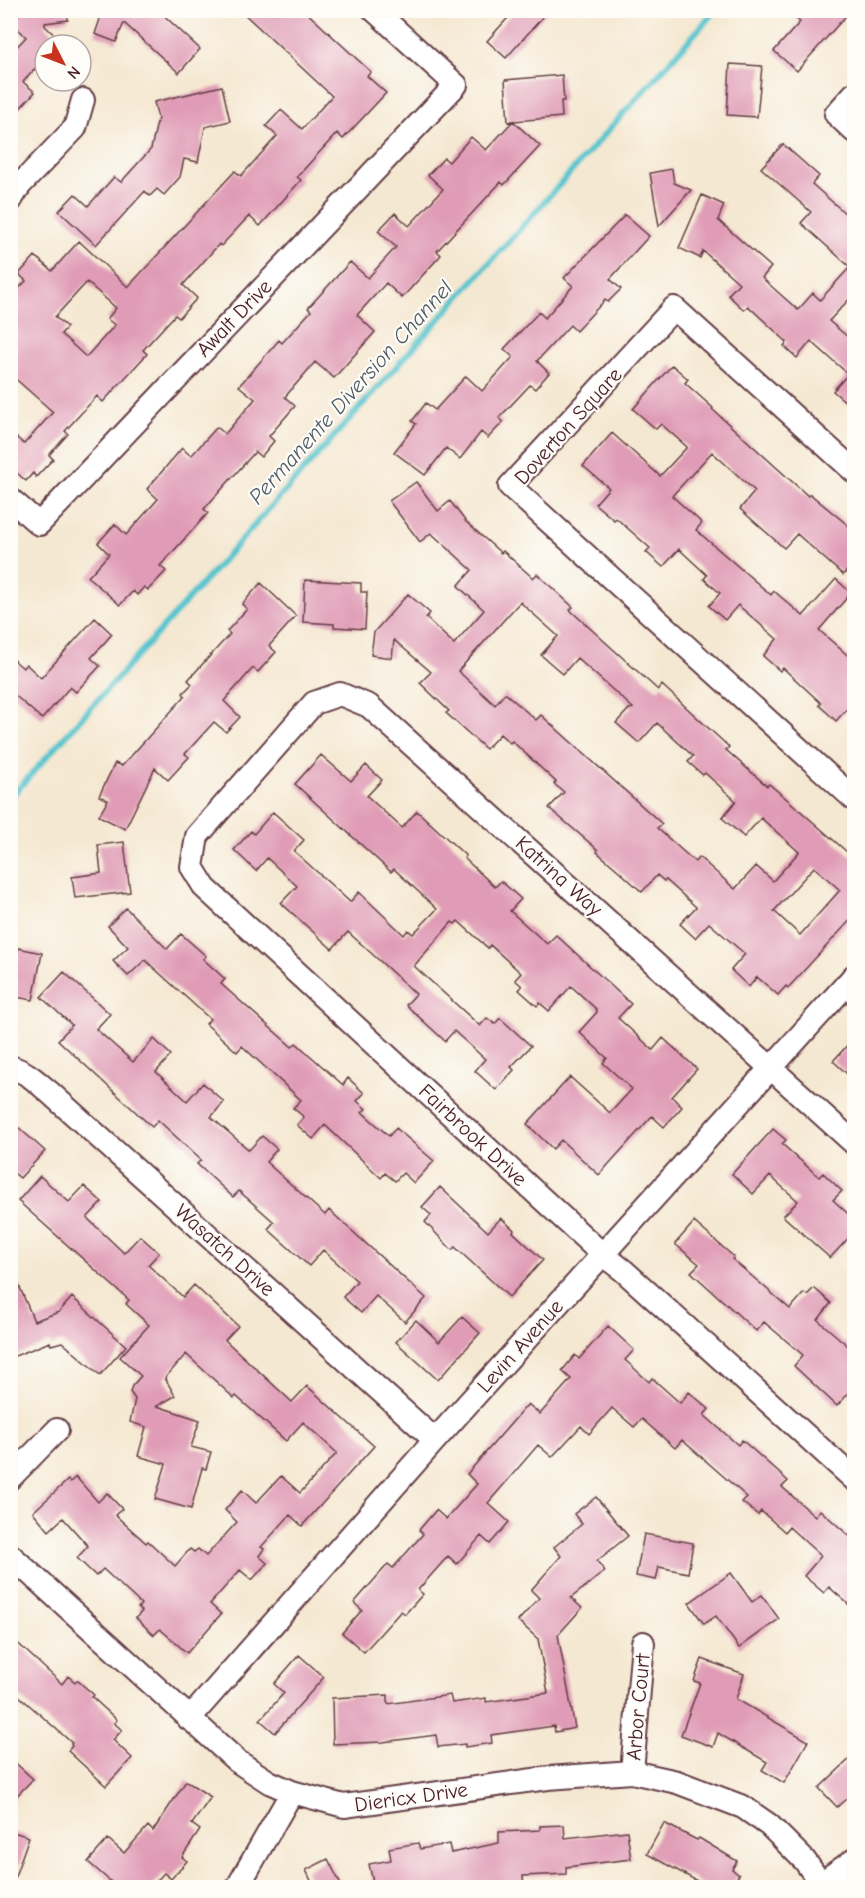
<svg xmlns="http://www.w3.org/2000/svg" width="865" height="1898" font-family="'Comic Neue',sans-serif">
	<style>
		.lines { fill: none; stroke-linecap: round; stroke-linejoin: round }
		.stream { stroke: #58c5ce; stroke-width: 6 }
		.building { fill: #e09cb6; fill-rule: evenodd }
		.minor-casing { stroke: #643d44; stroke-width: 26 }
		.minor { stroke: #fff; stroke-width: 22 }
		.labels { text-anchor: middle; stroke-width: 4.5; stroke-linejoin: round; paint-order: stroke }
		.street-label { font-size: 21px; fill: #4a1f2b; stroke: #fdfcf7 }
		.water-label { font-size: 22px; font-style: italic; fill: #4f5964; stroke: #fdfcf7 }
	</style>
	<rect width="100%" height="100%" fill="#fdfcf7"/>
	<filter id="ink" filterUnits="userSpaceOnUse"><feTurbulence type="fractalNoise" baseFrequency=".0167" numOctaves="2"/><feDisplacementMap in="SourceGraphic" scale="12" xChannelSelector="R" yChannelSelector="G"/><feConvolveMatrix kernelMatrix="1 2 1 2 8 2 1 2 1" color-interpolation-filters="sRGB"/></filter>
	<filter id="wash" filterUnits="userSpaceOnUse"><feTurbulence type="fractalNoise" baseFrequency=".008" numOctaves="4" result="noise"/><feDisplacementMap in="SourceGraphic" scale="24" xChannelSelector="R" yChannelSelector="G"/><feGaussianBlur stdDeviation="1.35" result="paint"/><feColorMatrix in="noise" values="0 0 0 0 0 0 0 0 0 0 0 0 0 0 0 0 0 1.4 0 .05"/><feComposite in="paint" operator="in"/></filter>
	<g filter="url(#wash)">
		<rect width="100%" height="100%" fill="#f5e8d2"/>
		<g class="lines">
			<path class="stream" d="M10,798L716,10"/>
		</g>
		<g id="blocks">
			<path class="building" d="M23,10H67L68,20L45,23V26L65,45H45V58L23,82L35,92L10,119V54L26,37L17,28L10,29V24Z
				M103,10H158L200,49L179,73L124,23L116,42L95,34Z
				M240,10H304L371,72L367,76L386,93L343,139L337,133L297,177L301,180L260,226L249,216L221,246L219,244L183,285L197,298L179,318L175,315L143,350L147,354L103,402L97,396L65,431L68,434L49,455L53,459L36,477L33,473L26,481L10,467V432L24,444L53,412L10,374V297L26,281L19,274L35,256L52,271L79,241L128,287L235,171L241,176L277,136L266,126L281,110L302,129L332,96ZM87,282L116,308L107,319L115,325L86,357L61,334L67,327L55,317Z
				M515,10H549L506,58L487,41Z
				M787,10H851L797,71L774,51L800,22Z
				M730,64L762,66L757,117L727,115Z
				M562,75L564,101H561L562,117L513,121L540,146L504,185L501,182L437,251L441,255L402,298L386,283L357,315L375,332L334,378L315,362L285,397L295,406L269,436L274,441L261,457L255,452L204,509L208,513L160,566L166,571L148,590L144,587L137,595L133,591L120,605L88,577L109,554L98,543L115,524L126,535L158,499L147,489L182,448L191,456L217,427L225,434L255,399L239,386L279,340L282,343L311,311L308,308L350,262L368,278L396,247L378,231L395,213L409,226L443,189L428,175L444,158L449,162L471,137L486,150L513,121L508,122L505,80Z
				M222,86L230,121L205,127L198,162L184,159L180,177L164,195L157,189L150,196L145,191L96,245L59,211L75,194L88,206L114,177L121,182L151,149L158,118L154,102Z
				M783,144L819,176L812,184L855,222V293L829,321L855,343V410L833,391L848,374L811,341L797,358L784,346L787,342L748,306L744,310L728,295L739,283L703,251L700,258L679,248L702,195L724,205L718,220L771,267L762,278L798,310L813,293L820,300L850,267L801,223L811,212L761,168Z
				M672,169L674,183L691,190L659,226L650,173Z
				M625,215L649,236L610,279L621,289L608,302L605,300L576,331L570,325L537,361L549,373L535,389L530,385L499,418L503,422L488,438L481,432L460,459L446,448L425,475L394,452L416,424L412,421L426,403L435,410L466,376L482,391L513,357L504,349L539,312L545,318L573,286L564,278Z
				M672,365L688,379L685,383L713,408L712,409L808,496L810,494L855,531V562L843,575L797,534L784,548L740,509L755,491L712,452L672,496L702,523L696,530L771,595L774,591L803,616L836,579L851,593L819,630L855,662V700L836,721L819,705L821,703L783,668L780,671L763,656L777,639L738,605L725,620L709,606L720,593L704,579L707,575L679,549L663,567L646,552L650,548L616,518L614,520L595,504L609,488L583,466L612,433L660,476L687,447L661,424L656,429L633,409Z
				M416,482L438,511L450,501L466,522L501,553L503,551L533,578L537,574L573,607L570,610L658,690L662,685L729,747L726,750L767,786L769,784L788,800L855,859V915L788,988L786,986L778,995L757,977L749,987L731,970L745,954L709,923L695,938L680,924L696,907L666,880L664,881L657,875L642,892L619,871L597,852L598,850L549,808L564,792L554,784L556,782L512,741L510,743L500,734L486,749L446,713L449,711L420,683L431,672L394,640L392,658L371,655L374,632L408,594L430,613L426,618L454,644L484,610L458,586L472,570L431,533L420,542L389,501ZM520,602L558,636L541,655L563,674L577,658L633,708L629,709L616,723L639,743L657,723L693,756L688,762L703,775L705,773L736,801L722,818L744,837L761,818L799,852L773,881L756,866L735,889L699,857L695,862L657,828L662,824L541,715L536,720L505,693L495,705L458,671ZM814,867L840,890L800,935L774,911Z
				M305,580L361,583V592H367L365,629L334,627V624L303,622Z
				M261,583L296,616L269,646L276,652L258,672L253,668L224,701L240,717L226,732L214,722L185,754L189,757L168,780L155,768L125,829L99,816L108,800L99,796L115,763L122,766L185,696L183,693L192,684L188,680L230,634L227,631L247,609L242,604Z
				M95,618L112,634L91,658L100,666L76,692L70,687L42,719L10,691V657L23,668L26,664L41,678Z
				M321,755L351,781L366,765L382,780L367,796L402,828L417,811L466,856L464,858L495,887L501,881L521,899L510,911L547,944L556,935L631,1004L618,1018L653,1050L663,1038L697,1069L672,1097L682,1107L664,1127L652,1116L599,1175L561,1140L553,1149L527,1124L570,1077L610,1113L632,1089L603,1063L607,1058L579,1032L597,1012L596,1009L571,986L549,1011L540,1003L537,1006L519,990L522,986L515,980L521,973L490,945L488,948L458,921L455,924L452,922L414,966L480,1026L487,1018L495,1024L500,1018L531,1046L511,1067L514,1070L496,1090L475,1071L485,1059L454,1031L445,1041L406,1005L416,994L348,932L332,949L281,903L297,886L267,858L256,871L234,850L251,831L254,834L273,812L304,840L294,851L350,902L359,892L404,935L408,930L413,934L437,909L394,869L391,872L295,784Z
				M124,842L130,892L75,898L72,877L101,873L98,845Z
				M126,908L167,949L181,934L206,956L203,959L225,979L221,984L292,1047L296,1043L343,1085L348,1078L364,1093L357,1101L366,1109L362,1112L389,1136L396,1128L434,1161L414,1183L403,1173L395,1181L385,1173L381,1178L325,1125L313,1139L297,1125L304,1117L293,1108L301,1100L242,1046L237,1052L206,1024L210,1019L145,960L128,976L113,961L128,947L108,926Z
				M18,948L42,953L33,1000L10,996V961L16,962Z
				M64,972L110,1014L96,1029L133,1062L154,1039L171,1055L156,1072L187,1101L203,1083L224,1102L211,1117L249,1150L262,1136L277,1149L266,1162L325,1215L329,1210L426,1298L405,1322L376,1296L361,1313L343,1297L357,1281L323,1250L309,1266L268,1229L274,1222L239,1191L233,1197L197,1164L201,1160L158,1120L152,1127L58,1040L72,1025L41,997Z
				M855,1037V1081L833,1061Z
				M10,1120L45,1151L20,1178L10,1170Z
				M773,1129L786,1140L782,1144L819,1177L823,1173L842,1191L833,1200L855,1220V1231L830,1258L783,1216L798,1201L770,1176L753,1194L732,1174Z
				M40,1176L69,1202L84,1186L102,1202L87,1218L124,1253L140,1236L159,1253L148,1265L183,1297L194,1285L238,1326L225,1340L292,1402L307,1386L374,1446L302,1526L290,1515L261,1547L264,1549L259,1556L267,1563L252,1580L240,1570L210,1604L221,1614L187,1653L160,1629L154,1635L136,1618L142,1611L138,1608L141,1604L103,1569L96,1576L77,1558L88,1546L63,1518L49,1531L33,1512L68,1480L70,1482L76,1477L98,1502L107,1493L122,1509L115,1515L146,1543L148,1541L175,1566L190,1549L194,1552L198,1549L206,1556L237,1522L225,1510L242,1490L256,1503L281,1476L300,1493L337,1453L303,1422L286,1441L236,1396L234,1398L186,1354L165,1378L175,1396L157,1406L200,1420L191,1447L211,1452L206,1469L202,1468L191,1509L155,1499L166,1464L138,1456L146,1427L130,1422L135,1399L130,1392L132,1386L141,1376L120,1357L149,1325L126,1304L129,1300L18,1201Z
				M440,1187L488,1232L501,1218L514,1230L513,1232L543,1260L509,1297L455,1247L452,1250L425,1222L431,1215L422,1207Z
				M694,1222L734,1257L732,1259L790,1309L804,1293L807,1295L814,1288L831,1303L818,1320L855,1352V1386L837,1406L794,1366L803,1355L764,1322L756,1331L691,1272L699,1264L675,1244Z
				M10,1264L34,1321L59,1312L72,1297L126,1346L100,1375L62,1342L51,1345L50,1342L10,1358Z
				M462,1317L480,1333L438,1380L396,1342L416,1320L439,1342Z
				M608,1326L634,1350L625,1360L649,1382L652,1378L680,1403L689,1392L709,1409L704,1415L738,1445L742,1440L788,1481L782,1487L815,1516L820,1510L855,1541V1610L829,1587L824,1593L804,1576L821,1556L789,1527L785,1532L761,1511L758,1515L742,1502L747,1497L682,1440L675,1448L642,1419L634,1427L612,1408L589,1434L581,1426L552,1457L538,1445L488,1503L509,1522L490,1544L481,1536L457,1564L448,1556L418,1590L423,1594L405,1614L401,1611L364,1652L342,1633L362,1610L354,1603L388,1564L393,1568L423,1534L419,1530L436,1510L446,1519L477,1484L467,1474L528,1404L540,1414L571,1379L562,1371L575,1355L579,1359Z
				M596,1497L628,1536L597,1561L605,1571L571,1598L582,1608L558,1635L575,1728L555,1732L554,1726L491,1735L492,1743L465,1747V1744L438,1747L436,1735L383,1742L333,1744L332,1698L388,1695V1704L450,1695L452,1703L486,1698V1702L548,1693L538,1639L518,1621L539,1598L531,1590L561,1556L554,1547L582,1524L574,1514Z
				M644,1534L693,1543L688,1573L659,1567L656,1580L636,1576Z
				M731,1573L752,1602L762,1595L779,1619L739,1648L716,1616L704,1624L689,1603Z
				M10,1636L62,1684L68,1676L75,1682L77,1680L94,1695L92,1697L117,1720L114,1723L122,1730L113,1740L132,1758L106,1786L68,1751L72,1746L71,1744L72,1743L10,1688Z
				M299,1655L324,1677L275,1733L260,1720L284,1693L274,1684Z
				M702,1659L744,1674L736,1699L808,1741L784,1783L762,1770L767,1762L718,1733L713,1747L681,1735L700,1683L694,1681Z
				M855,1754V1791L837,1807L819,1788Z
				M10,1758L33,1779L10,1803Z
				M186,1781L211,1797L192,1824L200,1830L182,1857L187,1861L171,1879L164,1873L151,1887H117L88,1862L108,1839L124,1853L148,1826L153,1831Z
				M664,1823L697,1840L699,1838L737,1861L732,1869L739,1875L729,1887H708L647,1854Z
				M564,1825L565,1838L627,1831L631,1859L566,1867V1874L523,1876L524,1887H374L369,1864L391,1860L389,1848L418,1843L420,1849L449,1844L451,1853L499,1843V1832L540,1830V1826Z
				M10,1831L29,1837L13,1882L10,1881Z
				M328,1859L342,1887H314L306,1870Z"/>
		</g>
	</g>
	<g filter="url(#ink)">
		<use href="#blocks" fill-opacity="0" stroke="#643d44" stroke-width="1.5"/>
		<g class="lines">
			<g class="minor-casing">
				<path id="minor" d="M854,94L836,114L854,131
					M10,201L20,185L75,128L83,100
					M854,471L674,308L510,486L854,799
					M10,499L39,524L456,85L374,10
					M10,1067C26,1071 36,1081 48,1091L435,1440
					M854,1143L369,706L340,694L314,703L197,836L192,867L205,888L602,1254L624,1271L854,1479
					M10,1478L57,1430
					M10,1555L237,1761L269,1782L292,1792L344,1806L548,1778L632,1772L677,1782L743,1807L769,1825L805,1861L824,1888
					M189,1719L435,1440L854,976
					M632,1772L643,1643
					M821,1883L854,1860
					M237,1888L292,1792"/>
			</g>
			<use href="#minor" class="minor"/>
		</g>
	</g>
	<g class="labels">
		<g class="street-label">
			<text transform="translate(234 318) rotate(-46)" y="7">Awalt Drive</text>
			<text transform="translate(568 426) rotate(-48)" y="7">Doverton Square</text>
			<text transform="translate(559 876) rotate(42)" y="7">Katrina Way</text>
			<text transform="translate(473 1135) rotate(43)" y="7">Fairbrook Drive</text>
			<text transform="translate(225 1250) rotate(42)" y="7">Wasatch Drive</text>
			<text transform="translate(520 1346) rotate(-48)" y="7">Levin Avenue</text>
			<text transform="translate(638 1707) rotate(-85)" y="7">Arbor Court</text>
			<text transform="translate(411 1797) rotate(-8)" y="7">Diericx Drive</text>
		</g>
		<g class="water-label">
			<text transform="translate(350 392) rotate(-48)" y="8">Permanente Diversion Channel</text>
		</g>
	</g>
	<rect width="865" height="1898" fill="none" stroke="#fdfcf7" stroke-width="36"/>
	<g transform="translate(63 63) rotate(132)"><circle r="28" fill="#fdfcf7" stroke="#b5a4a5" stroke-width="1.5"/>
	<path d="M0-4.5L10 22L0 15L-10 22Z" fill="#c8321e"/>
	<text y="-9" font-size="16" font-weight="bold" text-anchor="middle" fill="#4a1f2b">N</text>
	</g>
</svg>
